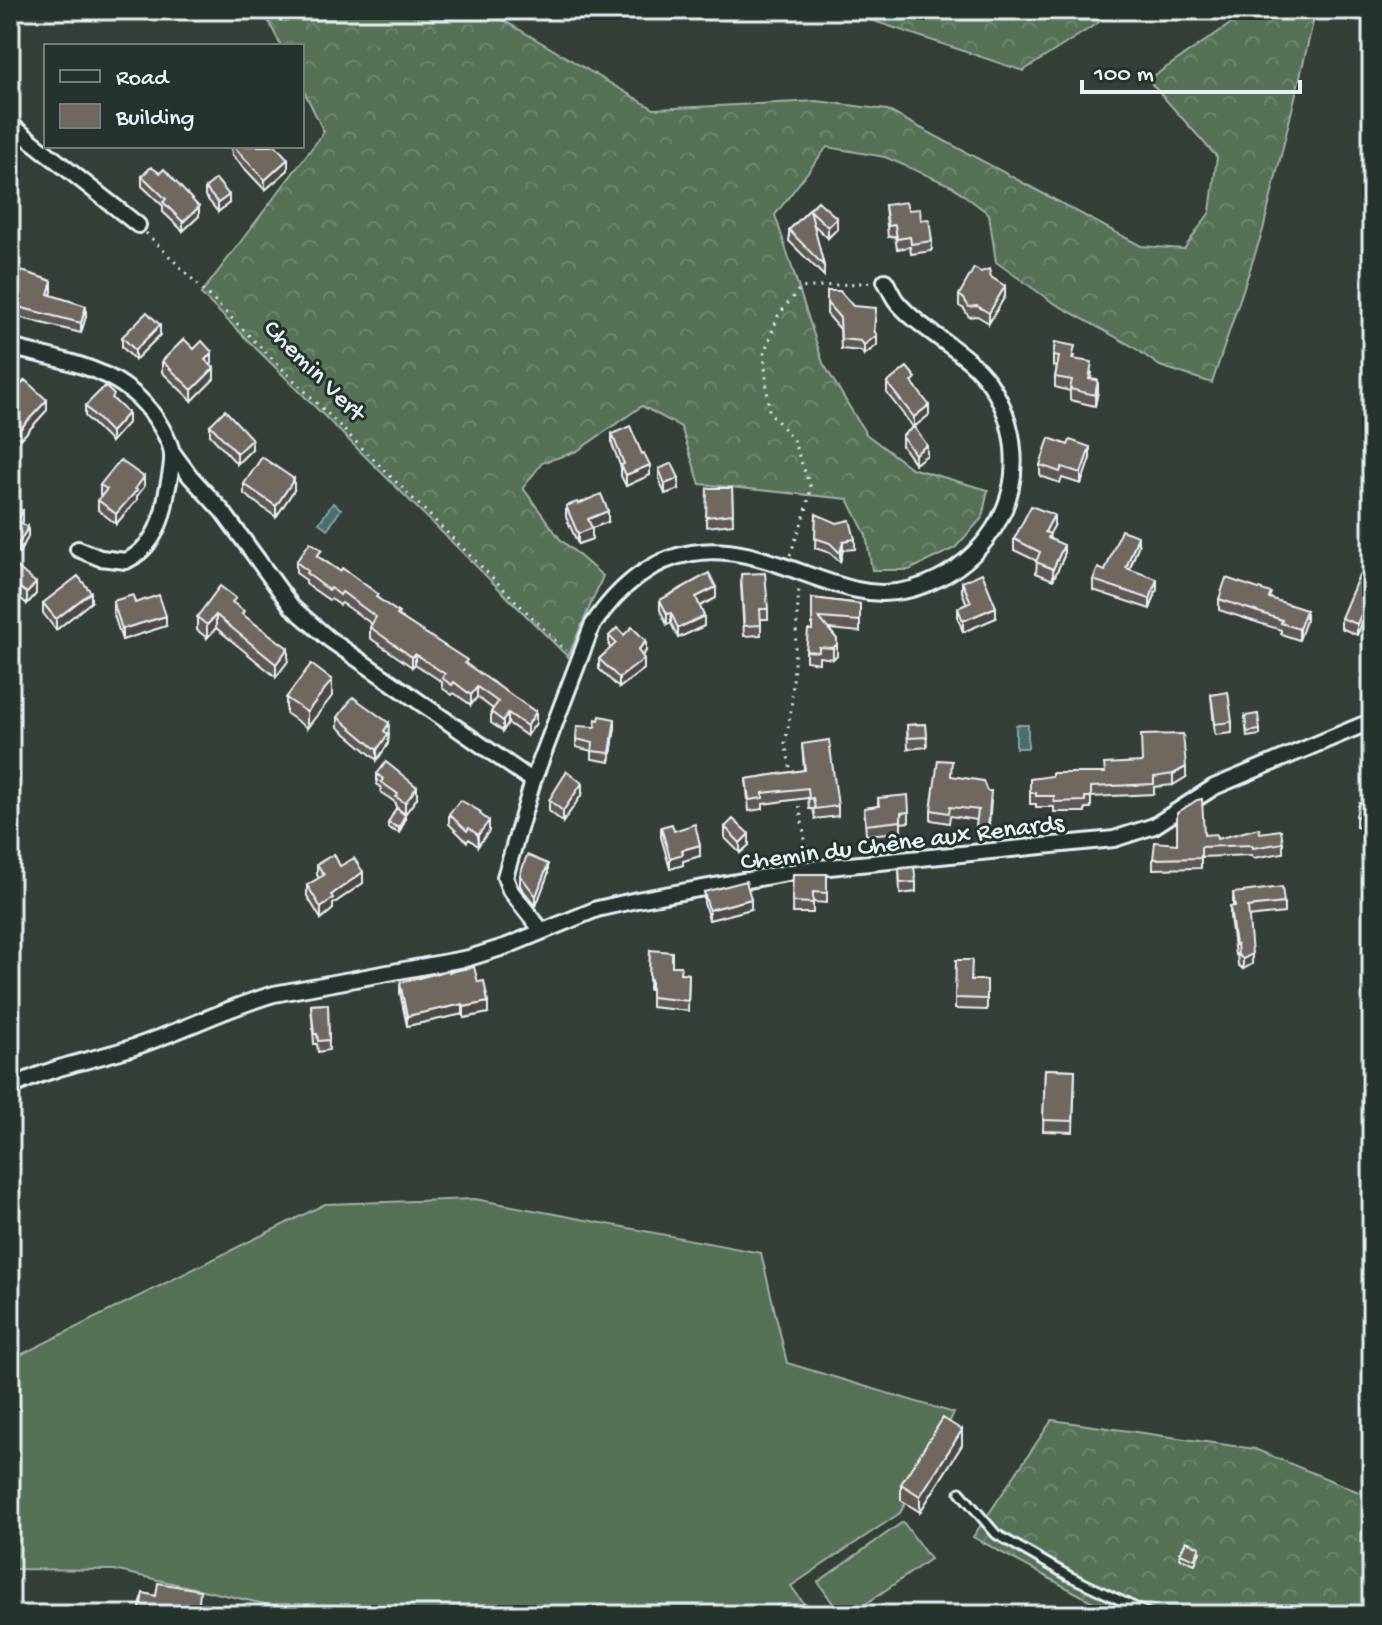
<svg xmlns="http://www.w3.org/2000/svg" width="1382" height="1625" font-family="'Gochi Hand',sans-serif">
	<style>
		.grass { fill: #567157; stroke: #9fb1a8; stroke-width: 2 }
		.forest { fill: url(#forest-crowns); stroke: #9fb1a8; stroke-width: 2 }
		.water { fill: #4a6e6d; stroke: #89a2a5; stroke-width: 2 }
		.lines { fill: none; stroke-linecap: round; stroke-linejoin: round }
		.lane-casing { stroke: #e8f1f8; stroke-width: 13 }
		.street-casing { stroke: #e8f1f8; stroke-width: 20 }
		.path { stroke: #e8f1f8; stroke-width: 3; stroke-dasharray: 2 6; stroke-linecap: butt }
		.lane { stroke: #26332d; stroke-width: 7 }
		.street { stroke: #26332d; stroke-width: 14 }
		.wall { fill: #605952; stroke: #e8f1f8; stroke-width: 2 }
		.shaded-wall { fill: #4e4942; stroke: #e8f1f8; stroke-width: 2 }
		.building { fill: #70685f; stroke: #e8f1f8; stroke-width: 2 }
		.labels { text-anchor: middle; stroke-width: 6; stroke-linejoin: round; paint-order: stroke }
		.street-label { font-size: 26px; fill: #e8f1f8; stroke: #26332d }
	</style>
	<defs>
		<pattern id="forest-crowns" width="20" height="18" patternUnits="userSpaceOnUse" patternTransform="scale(2)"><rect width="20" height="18" fill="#567157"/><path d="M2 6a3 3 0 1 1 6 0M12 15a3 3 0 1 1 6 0" fill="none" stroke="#6e8670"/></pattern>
	</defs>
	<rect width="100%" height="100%" fill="#353e37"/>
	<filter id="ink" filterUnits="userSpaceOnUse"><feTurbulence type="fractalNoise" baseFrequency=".0125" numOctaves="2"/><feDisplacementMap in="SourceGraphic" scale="16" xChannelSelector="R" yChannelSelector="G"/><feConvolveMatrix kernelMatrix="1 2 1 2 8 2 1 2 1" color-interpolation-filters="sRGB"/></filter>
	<g filter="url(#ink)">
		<path class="grass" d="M475,1199L761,1253L787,1363L954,1413L900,1513L791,1586L812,1615H313L114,1570L10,1569V1360L325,1204Z
			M903,1522L930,1559L850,1615H841L818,1582Z"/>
		<path class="forest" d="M263,10H486L654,109L817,101L887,110L1141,246L1184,249L1210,212L1217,157L1148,80L1251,10H1316L1263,230L1212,383L1160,366L1132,346L1052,302L996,262L989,214L952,186L885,157L827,147L775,215L823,363L866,434L911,468L988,490L982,518L955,548L909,570H872L866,535L848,499L700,484L681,427L642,406L577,451L542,463L523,488L560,539L603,576L568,657L201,294L324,132L302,87V46H281Z
			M841,10H1118L1023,71Z
			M1052,1420L1255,1449L1361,1493L1372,1500V1615H1117L973,1537Z"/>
		<path class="water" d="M333,503L341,509L328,529L319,523Z
			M1028,725V748H1016V725Z"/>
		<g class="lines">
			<g class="lane-casing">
				<path id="lane" d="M960,1492L996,1534L1069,1576L1151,1615"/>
			</g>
			<g class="street-casing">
				<path id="street" d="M10,124L138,225
					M10,347C70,363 128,368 161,427C165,434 172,446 172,455C173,468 168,484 166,497C162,524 151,549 126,561L100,558L78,549
					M173,453L190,476L223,512L292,607L329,639L533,781L505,877L510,890L542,931
					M533,781L592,626C616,590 648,560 692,553C750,543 802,578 857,590C914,603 972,569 999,520C1021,480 1017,430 995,392C973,352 926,336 897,302C892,296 889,287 885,281
					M10,1088C49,1067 93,1060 134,1047C182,1031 226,1008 274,994L469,958L507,946L597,909L637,900L809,869L1114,839L1154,826L1214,787L1372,721"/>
			</g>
			<path class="path" d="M146,233L566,651
				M790,555L806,511L811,488L793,440L769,411L764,354L778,316L800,288L872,282
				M792,775L785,743L791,712L799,588
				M798,798L808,857"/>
			<use href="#lane" class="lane"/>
			<use href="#street" class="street"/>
		</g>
		<path class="wall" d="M231,146H276L288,170L265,190L232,155Z
			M142,176L199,216L183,231L163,212V206L142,186Z
			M205,188L229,203L218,212L205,196Z
			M818,201L837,229L828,238L813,224L824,266V276L789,241V230Z
			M885,205L908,210L921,220L932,241V251L911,254L910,247L897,249L895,236L888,237Z
			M10,270L52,291L51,295L86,316L81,333L18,317L16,322L10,320Z
			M991,277L1005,296L989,323L977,316L969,317L964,309L959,306V295Z
			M827,291L875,332L877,345L864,355L861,351L841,349L840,329L827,314Z
			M160,335L135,360L122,347V337Z
			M194,349L212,363L210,365L214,379L192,401L162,372V361Z
			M1053,356H1075L1074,359L1092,373L1091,379L1098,391L1095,406L1070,400V391L1055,387V377L1057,367L1053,366Z
			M887,383L916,387L929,415L914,427L927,455L915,464L902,446V436L913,427L887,393Z
			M10,397L47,410L20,440L10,431Z
			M114,400L128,423L111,442L85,416V406Z
			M210,425L252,449L237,464L210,435Z
			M612,434L650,475L626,486L621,476V468L612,444Z
			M1090,458L1081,484L1062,478L1060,483L1040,476V465Z
			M659,469L679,489L665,494L659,479Z
			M244,484L294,490L276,517L244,494Z
			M100,485L144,487L137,496V500L116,524L98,510V500L102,496L100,495Z
			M732,488L733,524L706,527V517Z
			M10,504L23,521L21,523L28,537L19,553L10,547Z
			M566,506L608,522L592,528V539L578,544L566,517Z
			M816,514L855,539V549L843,550L840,562L830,553L815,548Z
			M1054,526L1049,534L1050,539L1064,556L1053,580L1036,573L1037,561L1014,550V539Z
			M1138,546L1130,569L1157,589L1150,609L1093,590V580Z
			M322,559L378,598L399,616L467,665L536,723L527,736L508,723L503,731L491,723V712L493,709L477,697L471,705L454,693L452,695L442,688V682L415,664L412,667L370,638V627L372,624L342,603L340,605L331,599L329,600L306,584V580L296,573V562Z
			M10,561L36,594L27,604L20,598L16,604L10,599Z
			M1372,580V616L1366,614L1357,635L1341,628V618Z
			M962,582L996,618L963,632L958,618V608L967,604L962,592Z
			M741,584L768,609V619H761V635L744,636Z
			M716,598L699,606L704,626L678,638L671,623L667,625L660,610V600Z
			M812,598L860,604V632L829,629L837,639V655L833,659L819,657V663L806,661V651L812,630Z
			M1271,598L1306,620L1299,640L1281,634V630L1219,610V599Z
			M113,601L135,603L166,626L122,640L113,612Z
			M91,602L56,630L43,613V603Z
			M236,605L244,616L288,661L276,677L216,628L207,638L197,630V617Z
			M624,635L646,651L642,656L644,669L619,688L599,669V659L611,648L609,646V636Z
			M1211,695L1232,722V733L1215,735Z
			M332,696L307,728L286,713V698Z
			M1245,716L1260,730V735L1247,737Z
			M338,717L389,733L388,744L377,760L338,727Z
			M926,724L927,747L908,749L907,725Z
			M595,727H615L610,762L592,759V751L576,747V739Z
			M802,744L838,806V816L815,819L813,809H809L808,798L763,804V809L749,811L746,779L804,770Z
			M1142,762L1186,777L1173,785L1154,787V794L1091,797V808H1085V812H1054V807H1036V804H1030V779L1105,773Z
			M377,774L417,798L405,814L396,807V803L381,792V787L377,785Z
			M952,777L991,801L988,838L976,836L977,820L950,816L949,823L931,820V810Z
			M582,794L563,822L549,811V800Z
			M878,798L909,812V822L901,823V832L866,835L864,808L878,806Z
			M1372,804V829L1356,827V816Z
			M449,814L481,816L489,831L478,846L469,839L467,842L449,824Z
			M405,820L399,833L388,828V823Z
			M661,827L674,831L700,856L683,861V865L670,869L661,837Z
			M725,827L749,845L740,853L725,838Z
			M1260,833L1283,843V853L1253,858L1252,855L1201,857V868L1153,869V859L1177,844L1204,835L1217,839Z
			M317,864L340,866L363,883L333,904V909L321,919L307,896V885L319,878L317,875Z
			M899,869L916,882V892L900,894Z
			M548,874L536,906L520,886V875Z
			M793,874H827V903L813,902V913H792Z
			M704,892L751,909L709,920L704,903Z
			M1233,893L1284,903V913L1248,917L1252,964L1243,969L1238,965L1237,954L1235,955L1230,917V907H1233Z
			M650,950L681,973L689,974L688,1011L651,1007V990H649Z
			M449,972L478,982L488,1013L464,1018L463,1014L407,1026L400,993V983Z
			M972,980H987V1010L955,1009V998Z
			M328,1004L329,1050L318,1052L317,1044H314L311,1005Z
			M1045,1069L1075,1070L1073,1132L1043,1131Z
			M962,1445L920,1512L901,1500V1484Z
			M1200,1552L1195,1564L1180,1558V1553Z
			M143,1593L200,1606V1615H139Z"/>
		<path class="shaded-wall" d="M288,159V170L265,190V180Z
			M17,177V187L10,191V181Z
			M229,195V203L218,212V203Z
			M199,207V216L183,231V222Z
			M837,218V229L828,238V227Z
			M52,281V291L48,305V294Z
			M1005,286V296L989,323V313Z
			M86,306V316L81,333V323Z
			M876,308L874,337L877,335V345L864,355V345Z
			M160,325V335L135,360V350Z
			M212,352V363L205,370V360Z
			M214,368V379L192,401V390Z
			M1098,380V391L1095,406V395Z
			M47,400V410L20,440V429Z
			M929,405V415L914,427V417Z
			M128,413V423L111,442V432Z
			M252,439V449L237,464V453Z
			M927,445V455L915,464V454Z
			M1090,447V458L1081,484V473Z
			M650,465V475L626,486V475Z
			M144,477V487L137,496V500L116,524V514Z
			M679,478V489L665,494V484Z
			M294,479V490L276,517V506Z
			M23,511V521L17,530V520Z
			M608,511V522L592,528V539L578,544V534L588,519Z
			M1054,515V526L1045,542V532Z
			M28,527V537L19,553V543Z
			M1138,536V546L1126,578V568Z
			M843,541V550L840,562V553Z
			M1064,545V556L1053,580V569Z
			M1157,579V589L1150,609V599Z
			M36,583V594L27,604V593Z
			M716,587V598L696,608V597Z
			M20,588V598L16,604V593Z
			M91,592V602L56,630V619Z
			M1366,603V614L1357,635V624Z
			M996,607V618L963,632V621Z
			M1306,610V620L1299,640V629Z
			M671,613V623L667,625V614Z
			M216,615V628L207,638V625Z
			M166,616V626L122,640V629Z
			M704,616V626L678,638V628Z
			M646,641V651L638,660V650Z
			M837,644V655L833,659V648Z
			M288,648V661L276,677V664Z
			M415,654V664L412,667V657Z
			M644,659V669L619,688V678Z
			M332,680V696L307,728V712Z
			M477,687V697L471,705V695Z
			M536,712V723L527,736V726Z
			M508,713V723L503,731V721Z
			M615,719V727L610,762V753Z
			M389,723L388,744L377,760V750L384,731Z
			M1186,767V777L1173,785V774Z
			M582,783V794L563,822V811Z
			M417,787V798L405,814V803Z
			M405,815V820L399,833V828Z
			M489,821V831L478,846V835Z
			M749,834V845L740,853V843Z
			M700,845V856L683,861V865L670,869V858L682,850Z
			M548,864V874L536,906V896Z
			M363,872V883L333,904V909L321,919V908L331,895Z
			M751,899V909L709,920V910Z
			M1252,954V964L1243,969V959Z
			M488,1002V1013L464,1018V1007Z
			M463,1004V1014L407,1026V1016Z
			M962,1430V1445L920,1512V1496Z"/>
		<path class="building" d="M233,146H276L288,159L265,180Z
			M10,165L17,177L10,181Z
			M151,167L160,173L164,169L199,207L183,222L163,202L166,199L142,176Z
			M216,179L229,195L218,203L205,188Z
			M818,201L837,218L828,227L810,210L824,266L789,230Z
			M906,202L908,210L920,209L921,220L929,219L932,241L911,244L910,237L897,239L895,225L888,226L885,205Z
			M974,268L981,272L989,269L991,277L1005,286L989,313L977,306L969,307L964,299L959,295Z
			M10,270L21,273L22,271L52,281L48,294L86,306L81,323L18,307L16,312L10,310Z
			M827,291H840L853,306L876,308L874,331L877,335L864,345L861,341L841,339L840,318L827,303Z
			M147,312L160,325L135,350L122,337Z
			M184,339L194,349L202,341L212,352L205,360L214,368L192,390L162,361Z
			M1055,342L1075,346L1072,359L1092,362L1089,379L1098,380L1095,395L1070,389L1072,380L1055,377L1059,357L1053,356Z
			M907,367L916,378L912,382L929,405L914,417L887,383Z
			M25,380L47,400L20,429L10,420L13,415L10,413V397Z
			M105,386L114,395L112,398L128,413L111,432L85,406Z
			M225,410L252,439L237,453L210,425Z
			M630,426L642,454L644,453L650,465L626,475L621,465L624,464L612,434Z
			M914,427L927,445L915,454L902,436Z
			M1049,438L1068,445L1070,440L1090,447L1081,473L1062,467L1060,472L1040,465Z
			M262,457L294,479L276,506L244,484Z
			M120,460L144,477L135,489L137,490L116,514L98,500L107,489L100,485Z
			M672,463L679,478L665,484L659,469Z
			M707,488H732L733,514L706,517Z
			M601,494L608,511L588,519L592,528L578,534L566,506L577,502L578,504Z
			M10,504L23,511L17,520L28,527L19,543L10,537Z
			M1031,506L1054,515L1045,532L1050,534L1048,538L1064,545L1053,569L1036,562L1040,552L1014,539Z
			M816,514L837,523L850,520L855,539L843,541L840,553L830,543L815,538Z
			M1121,530L1138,536L1126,568L1157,579L1150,599L1093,580L1098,568L1105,571Z
			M310,542L322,550L317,556L340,571L342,568L378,594L376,597L399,613L397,615L467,660L465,663L536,712L527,726L508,713L503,721L491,712L498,702L477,687L471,695L454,682L452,685L442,678L445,674L415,654L412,657L370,627L376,617L342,592L340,595L331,588L329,590L306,573L308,571L296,562Z
			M10,561L36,583L27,593L20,588L16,593L10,588Z
			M709,573L716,587L696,597L704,616L678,628L671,613L667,614L660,600Z
			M765,573L768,609H760L761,625L744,626L741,574Z
			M982,573L996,607L963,621L958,608L971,602L962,582Z
			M1359,575L1372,580V606L1366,603L1357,624L1341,618Z
			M78,576L91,592L56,619L43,603Z
			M1226,578L1271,593L1269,598L1306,610L1299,629L1281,623L1282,620L1219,599Z
			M220,586L236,598L232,602L244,611L242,614L288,648L276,664L216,615L207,625L197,617Z
			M133,595L135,603L159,595L166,616L122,629L113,601Z
			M812,598L860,604V621L819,618L837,639V644L833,648L819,647V652L806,651L808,630H812Z
			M632,627L646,641L638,650L644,659L619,678L599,659L616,643L609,636L617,628L624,635Z
			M311,664L332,680L307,712L286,698Z
			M1228,692L1232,722L1215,724L1211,695Z
			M353,697L389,723L384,731L388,734L377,750L338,717Z
			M1258,714L1260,730L1247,732L1245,716Z
			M600,716L615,719L610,753L592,751L593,743L576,739L577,726L595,727L596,719L599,720Z
			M926,724L927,737L908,738L907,725Z
			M1183,734L1186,767L1173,774L1154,777V784L1091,787V797H1085V801L1054,802V796H1036V793H1030V779L1052,776V773H1105L1104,764L1142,762L1141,735Z
			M829,740L838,806L815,809L813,798L809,799L808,788L763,793V798L749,800L746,779L805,770L802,744Z
			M938,760L952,761L951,776L983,781L987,791H991L988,828L976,826L978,810H980L950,807L949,813L931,810Z
			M386,762L417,787L405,803L396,797L398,794L381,782L383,779L377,774Z
			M567,771L582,783L563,811L549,800Z
			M908,795L909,812L901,813V821L866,825L864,808L879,806L878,798Z
			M1202,799L1204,835L1216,834L1217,839L1259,828L1260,833L1281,830L1283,843L1253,848L1252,845L1201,847V858L1153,859L1155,842L1177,844V813L1197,800Z
			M460,800L481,812L480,814L489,821L478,835L469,828L467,831L449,814Z
			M1359,803L1372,804V819L1356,816Z
			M396,808L405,815L399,828L388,823Z
			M733,819L749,834L740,843L725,827Z
			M672,824L674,831L695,824L700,845L682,850L683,854L670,858L661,827Z
			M334,854L340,866L354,858L363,872L331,895L333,898L321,908L307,885L324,875L317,864Z
			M527,855L548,864L536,896L520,875Z
			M914,867L916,882L900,883L899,869Z
			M793,874H827V893L813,892V903L792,902Z
			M746,881L751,899L709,910L704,892Z
			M1282,887L1284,903L1248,907L1252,954L1243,959L1238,955L1237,944L1235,945L1230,907L1235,906L1233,893Z
			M650,950L672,952V966H681L680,973L689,974L688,1001L651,997V979H649Z
			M956,960H972L971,980H987V999L955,998Z
			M474,967L478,982L484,981L488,1002L464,1007L463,1004L407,1016L400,983L449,970V972Z
			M328,1004L329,1040L318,1041L317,1034H314L311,1005Z
			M1045,1069L1075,1070L1073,1121L1043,1120Z
			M943,1418L962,1430L920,1496L901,1484Z
			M1186,1541L1200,1547L1195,1559L1180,1553Z
			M158,1583L200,1590L198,1615L154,1607L153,1615H139L143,1593L156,1596Z"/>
	</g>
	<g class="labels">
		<g class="street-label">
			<text transform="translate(316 369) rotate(45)" y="9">Chemin Vert</text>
			<text transform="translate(902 840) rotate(-7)" y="9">Chemin du Chêne aux Renards</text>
		</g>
	</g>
	<rect width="1382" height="1625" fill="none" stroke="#26332d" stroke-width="40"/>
	<rect x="20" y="20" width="1342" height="1585" fill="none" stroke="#e8f1f8" stroke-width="3" filter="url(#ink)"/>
	<rect x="44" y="44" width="260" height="104" fill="#26332d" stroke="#747f7e" stroke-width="2"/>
	<rect x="60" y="70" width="40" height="12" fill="#26332d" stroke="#747f7e" stroke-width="2"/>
	<text x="116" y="84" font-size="24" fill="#e8f1f8">Road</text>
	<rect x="60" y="104" width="40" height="24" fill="#70685f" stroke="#747f7e" stroke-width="2"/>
	<text x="116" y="124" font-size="24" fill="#e8f1f8">Building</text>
	<path d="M1082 80v12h218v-12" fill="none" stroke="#e8f1f8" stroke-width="4"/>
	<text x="1094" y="80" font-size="24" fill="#e8f1f8" stroke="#26332d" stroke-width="6" paint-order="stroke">100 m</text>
</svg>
